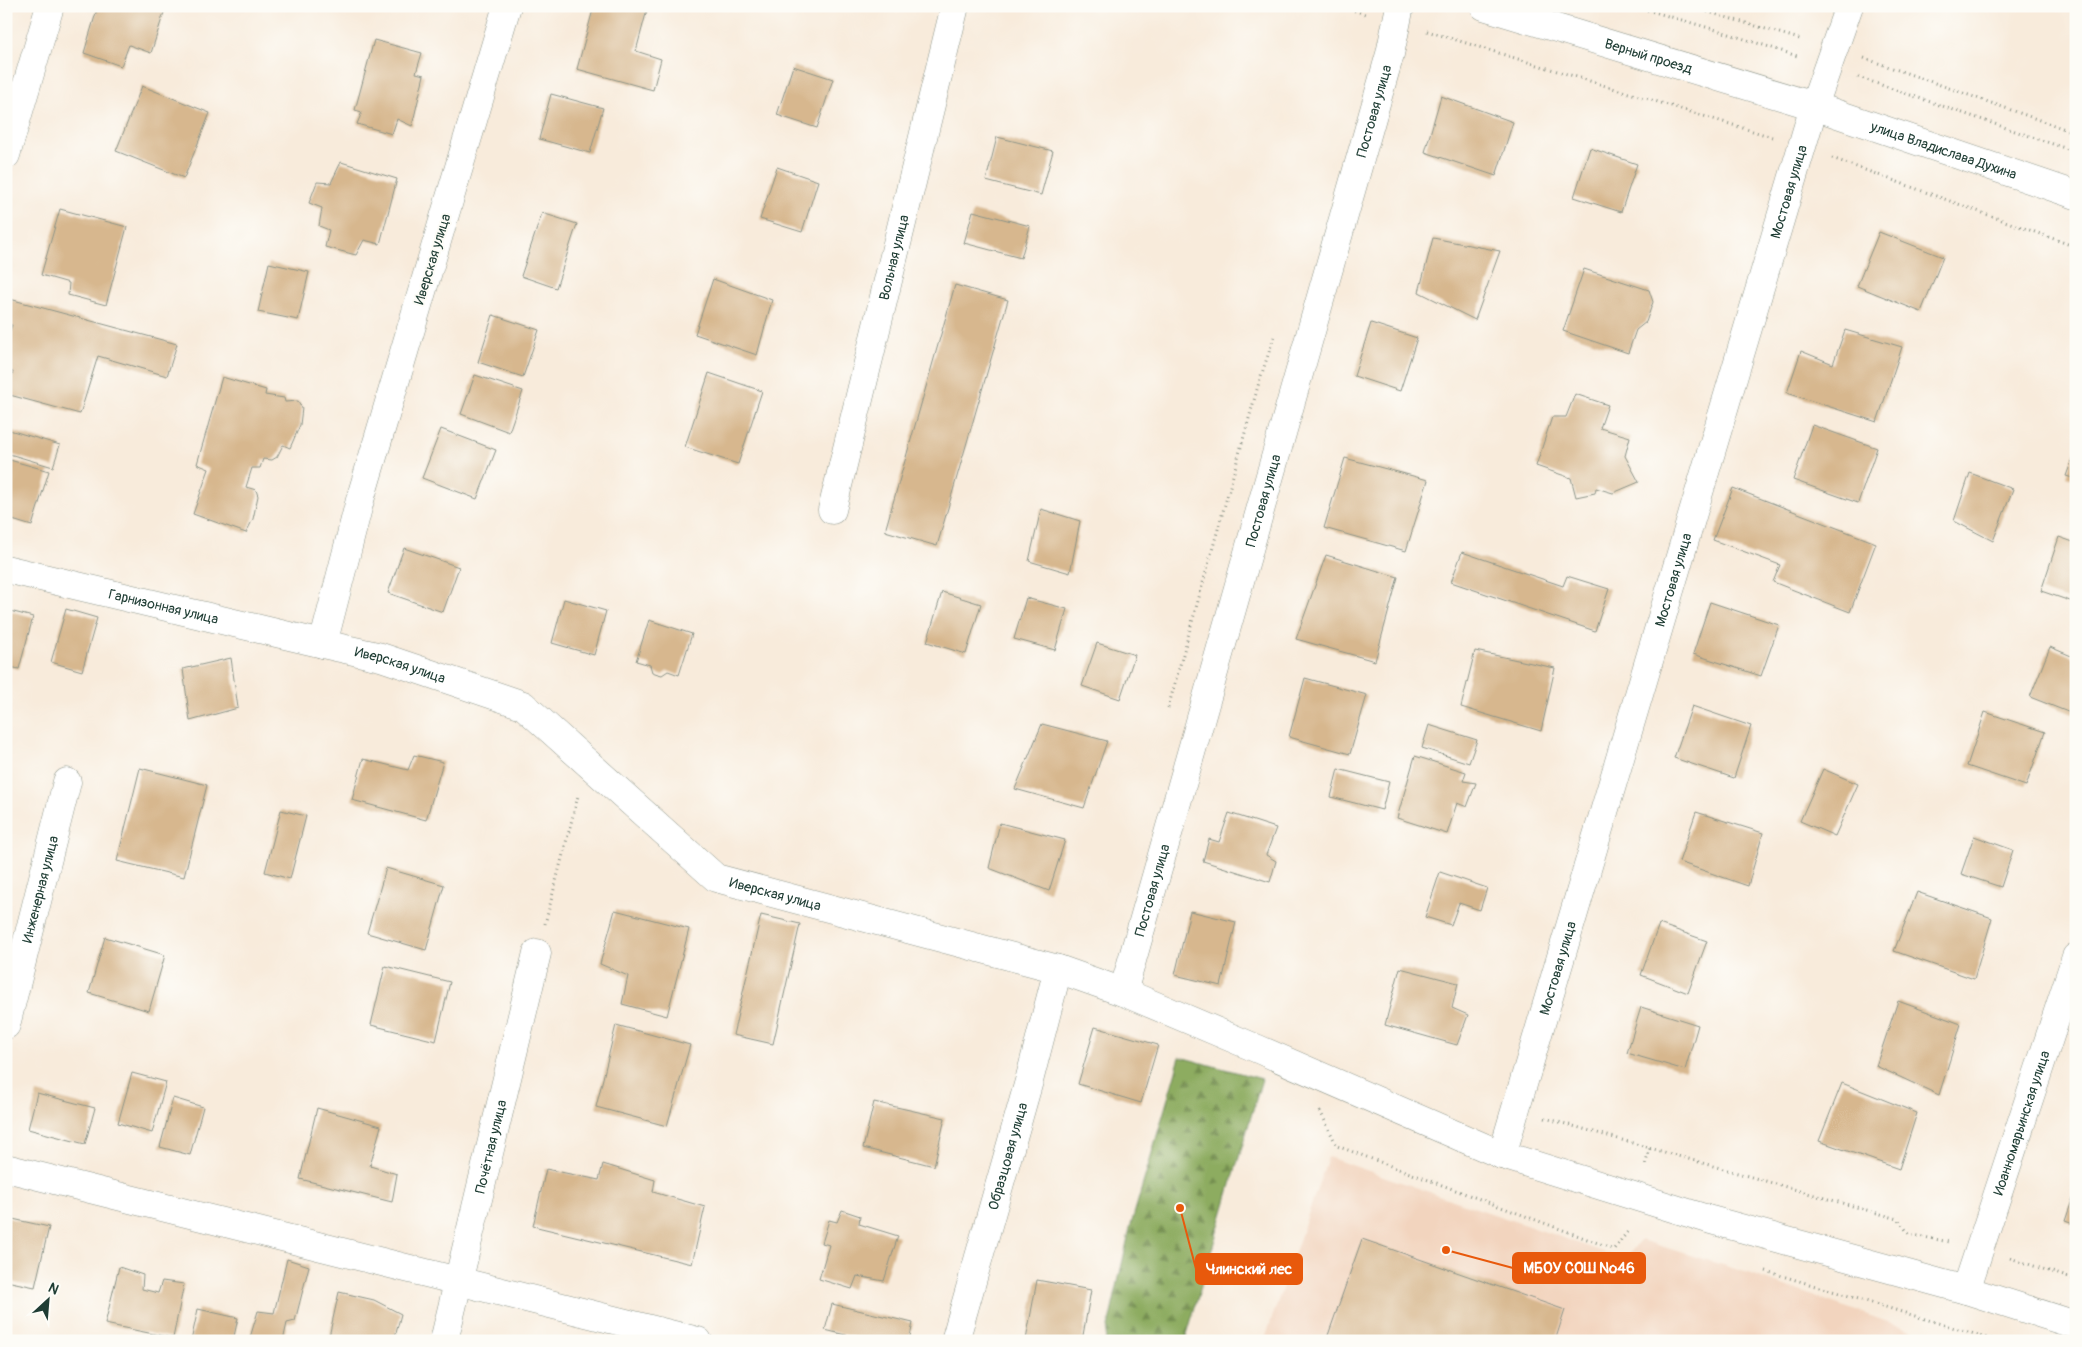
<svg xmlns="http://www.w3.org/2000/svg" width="2082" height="1347" font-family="Pangolin,sans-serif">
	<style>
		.built { fill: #f2d4be }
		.forest { fill: url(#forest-firs); stroke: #56744a }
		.building { fill: #d7b78e }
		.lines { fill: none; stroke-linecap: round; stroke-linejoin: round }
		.minor-casing { stroke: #8c9488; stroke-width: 29 }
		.path { stroke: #8c9488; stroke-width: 3; stroke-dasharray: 1 4; stroke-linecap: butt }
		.minor { stroke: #fff; stroke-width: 28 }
		.labels { text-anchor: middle; stroke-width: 4; stroke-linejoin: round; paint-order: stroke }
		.street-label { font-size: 14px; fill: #1f3d34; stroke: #fdfcf7 }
		.leader { fill: none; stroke: #e8590c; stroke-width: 2 }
		.callout-dot { fill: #e8590c; stroke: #fdfcf7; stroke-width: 2 }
		.callout { fill: #e8590c; stroke: #e8590c; stroke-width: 2 }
		.callout-label { font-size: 15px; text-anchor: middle; font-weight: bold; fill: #fff }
	</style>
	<defs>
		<pattern id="forest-firs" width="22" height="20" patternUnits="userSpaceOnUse" patternTransform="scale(1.25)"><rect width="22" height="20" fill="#8dac60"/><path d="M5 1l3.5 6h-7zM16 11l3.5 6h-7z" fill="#738d50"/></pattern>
	</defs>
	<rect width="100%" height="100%" fill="#fdfcf7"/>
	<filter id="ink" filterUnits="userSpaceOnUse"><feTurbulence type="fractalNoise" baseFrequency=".02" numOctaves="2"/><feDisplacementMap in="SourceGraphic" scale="10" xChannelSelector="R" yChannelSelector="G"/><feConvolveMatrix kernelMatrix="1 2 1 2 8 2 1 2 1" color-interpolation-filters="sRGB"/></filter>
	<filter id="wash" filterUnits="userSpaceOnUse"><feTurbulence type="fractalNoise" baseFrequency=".0096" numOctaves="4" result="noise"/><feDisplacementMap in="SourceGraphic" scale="20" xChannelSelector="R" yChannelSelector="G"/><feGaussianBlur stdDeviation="1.12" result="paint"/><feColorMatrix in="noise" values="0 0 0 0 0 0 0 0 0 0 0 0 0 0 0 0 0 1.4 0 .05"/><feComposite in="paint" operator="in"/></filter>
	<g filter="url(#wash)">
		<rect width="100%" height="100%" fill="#f8ebdb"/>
		<path class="built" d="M1328,1157L1624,1259L1641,1240L1745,1272L1942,1341H1264Z"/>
		<path class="forest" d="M1180,1057L1262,1079L1185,1341H1105L1130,1228Z"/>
		<g id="blocks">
			<path class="building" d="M98,6H166L151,53L129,45L121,66L84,53Z
				M594,6H648L636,51L661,59L653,90L577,69Z
				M374,40L422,53L416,73L424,75L412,126L397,119L392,134L357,124L362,112L355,110Z
				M793,66L833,79L817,128L777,115Z
				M142,86L210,113L184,178L116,151Z
				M551,94L603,108L590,153L539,139Z
				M1441,96L1513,122L1496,176L1425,152Z
				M997,137L1053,151L1041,195L986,181Z
				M1590,148L1637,164L1621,212L1574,197Z
				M341,162L397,179L380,244L364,240L356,255L325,247L329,230L319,226L322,208L309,203L317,182L331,183Z
				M777,167L818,181L802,232L760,219Z
				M60,209L127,227L106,305L68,295L69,283L41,275Z
				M973,211L1030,226L1021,258L964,243Z
				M542,213L577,224L556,288L521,276Z
				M1879,232L1943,257L1921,312L1857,286Z
				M1433,238L1500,251L1475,320L1419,292Z
				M269,263L309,272L298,320L258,312Z
				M1584,269L1649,290L1653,302L1646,322L1636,330L1628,353L1563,331Z
				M713,279L772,300L757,355L695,334Z
				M955,285L1008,300L937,546L885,531Z
				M6,298L177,344L167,376L98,356L80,414L6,394L13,372L6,369V341L12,325L6,324Z
				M493,315L539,330L523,377L478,362Z
				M1371,323L1417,338L1400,391L1354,376Z
				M1845,330L1902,347L1877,422L1787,393L1801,351L1833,364Z
				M709,373L762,391L738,464L685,447Z
				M475,375L523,391L509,432L461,414Z
				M222,377L266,390L265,395L284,398L285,402L298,401L302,408L300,425L290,448L283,445L277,457L272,460L263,459L260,468H252L246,487L256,490L258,496L253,519L246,533L193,514L209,469L197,464Z
				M1575,394L1608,405L1600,428L1630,437L1625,456L1639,482L1613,493L1596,488L1595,493L1576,497L1571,478L1536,466L1552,417H1566Z
				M1812,425L1877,448L1858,503L1793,480Z
				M6,429L60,445L53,467L6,453Z
				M441,429L496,450L477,499L422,478Z
				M2076,449V479L2066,476Z
				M1345,458L1428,480L1406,551L1324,528Z
				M6,459L49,471L32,526L6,518Z
				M1970,473L2013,489L1993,541L1954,521Z
				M1733,488L1876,543L1850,612L1773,582L1780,565L1713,540Z
				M1041,509L1080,521L1070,573L1029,561Z
				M2059,537L2076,543V603L2041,591Z
				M404,548L459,567L443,612L388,593Z
				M1462,552L1563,586L1567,576L1609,589L1595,631L1451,582Z
				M1326,555L1398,577L1375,661L1296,639Z
				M942,592L981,604L966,654L927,642Z
				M1026,598L1067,609L1055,650L1014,639Z
				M564,599L606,611L594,655L552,643Z
				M1710,602L1779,625L1761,676L1693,654Z
				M66,609L97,618L82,671L51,662Z
				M6,610L33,617L19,669L6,666Z
				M649,620L692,634L679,675L668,671L662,675L658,674L652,672L650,665L636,661Z
				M1097,643L1135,655L1120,699L1082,686Z
				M2050,647L2076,658V707L2073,714L2030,697Z
				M1475,651L1555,668L1541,731L1461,707Z
				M231,658L238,708L190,721L183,669Z
				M1305,678L1367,695L1350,754L1289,737Z
				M1692,706L1751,726L1734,778L1674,758Z
				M1985,712L2045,732L2026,786L1967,766Z
				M1042,724L1107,741L1084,808L1015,789Z
				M1429,725L1477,740L1469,763L1422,748Z
				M414,755L443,762L426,820L352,800L363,759L408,770Z
				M1415,756L1466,772L1463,781L1476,783L1467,807L1457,803L1447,834L1397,818Z
				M140,768L207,785L184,877L117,861Z
				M1338,769L1389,782L1382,810L1331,797Z
				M1823,769L1858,784L1835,836L1800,821Z
				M281,810L306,816L290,879L265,872Z
				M1696,812L1763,833L1748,886L1679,862Z
				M1229,813L1276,828L1266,855L1276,861L1270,882L1203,861L1209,839L1219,842Z
				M1000,823L1065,840L1049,891L989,868Z
				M1974,836L2013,850L2001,887L1961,874Z
				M386,868L444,885L426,950L367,933Z
				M1440,872L1487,888L1480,910L1459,903L1451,925L1425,917Z
				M1917,892L1992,918L1974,979L1894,951Z
				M615,910L689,929L667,1016L622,1004L628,976L600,964Z
				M1190,911L1236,922L1221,986L1175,975Z
				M761,915L800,924L773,1044L733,1035Z
				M1659,924L1707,941L1688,993L1641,975Z
				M105,937L165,955L149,1011L89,993Z
				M385,966L450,982L436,1041L371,1025Z
				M1400,968L1458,983L1452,1008L1468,1015L1457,1045L1385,1025Z
				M1898,1001L1961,1024L1939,1095L1876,1066Z
				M1641,1007L1698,1025L1685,1070L1627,1053Z
				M616,1025L690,1045L667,1126L596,1107Z
				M1095,1027L1158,1045L1141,1103L1078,1084Z
				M132,1073L166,1082L152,1133L118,1123Z
				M1842,1083L1917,1113L1899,1169L1819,1141Z
				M37,1093L95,1108L85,1144L28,1129Z
				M173,1098L203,1107L190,1155L160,1147Z
				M874,1102L945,1118L934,1166L863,1148Z
				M317,1108L381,1126L370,1166L397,1174L392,1202L300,1179Z
				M603,1164L655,1180L653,1192L705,1207L692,1264L533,1226L546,1169L599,1180Z
				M2076,1189V1225L2065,1221Z
				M842,1210L860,1216L859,1224L898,1236L884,1281L857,1276L852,1289L819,1279L829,1245L822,1243L829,1220L837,1222Z
				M8,1218L49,1227L35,1287L6,1281Z
				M1362,1239L1565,1310L1555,1341H1326Z
				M287,1259L309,1266L295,1321L287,1323L283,1341H249L258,1311L274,1313Z
				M119,1267L143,1275L142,1289L158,1293L162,1281L184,1284L173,1338L105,1324Z
				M1037,1280L1091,1290L1082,1341L1026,1340Z
				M339,1292L374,1300L401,1314L394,1341H328Z
				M832,1304L913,1323L909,1341H870L825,1330Z
				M198,1309L238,1318L233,1341H191Z"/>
		</g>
	</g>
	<g filter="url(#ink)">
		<use href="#blocks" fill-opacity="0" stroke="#8c9488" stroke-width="1"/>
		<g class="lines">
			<g class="minor-casing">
				<g id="minor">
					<path id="s1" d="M507,6L360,500L323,644L381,657L523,705L716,878L1058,969L1123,992L1258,1049L1502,1155L1711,1220L1966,1290L2076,1325"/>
					<path id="s2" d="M1484,6L1814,106L2076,195"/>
					<path d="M6,155L50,6"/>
					<path id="s3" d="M832,510L955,6"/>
					<path id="s4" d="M6,569L323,644"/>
					<path id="s5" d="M1123,992L1390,54L1400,6"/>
					<path id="s6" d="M6,1025L67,782"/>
					<path id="s7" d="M1502,1155L1814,106L1849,6"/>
					<path d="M6,1168L698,1341"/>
					<path id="s8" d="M1966,1290L2076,957"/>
					<path id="s9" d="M444,1341L537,953"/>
					<path id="s10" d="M955,1341L1029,1081L1058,969"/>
				</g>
			</g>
			<path class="path" d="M1340,6L1365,14
				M1633,6L1720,31L1797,56
				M1688,6L1803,40
				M1427,31L1772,137
				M1864,58L2076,133
				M1858,77L2076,152
				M1832,158L2076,247
				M1168,708L1260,379L1274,337
				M545,924L578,796
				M1320,1111L1337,1146L1614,1249L1629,1230H1630
				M1545,1118L1650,1148L1645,1166
				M1650,1148L1898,1219L1909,1234L1949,1242
				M2010,1258L2076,1280
				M1766,1271L1998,1341"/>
			<use href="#minor" class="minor"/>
		</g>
	</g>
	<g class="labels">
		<g class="street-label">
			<text dy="5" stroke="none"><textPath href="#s2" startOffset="172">Верный проезд</textPath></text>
			<text dy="5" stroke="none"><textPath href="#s5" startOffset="916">Постовая улица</textPath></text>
			<text dy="5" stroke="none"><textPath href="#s2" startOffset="482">улица Владислава Духина</textPath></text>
			<text dy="5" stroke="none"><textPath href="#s7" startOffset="1005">Мостовая улица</textPath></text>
			<text dy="5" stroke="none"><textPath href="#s3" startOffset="260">Вольная улица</textPath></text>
			<text transform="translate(432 259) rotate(-73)" y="5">Иверская улица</text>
			<text dy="5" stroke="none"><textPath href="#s5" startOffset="511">Постовая улица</textPath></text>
			<text dy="5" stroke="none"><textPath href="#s7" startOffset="600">Мостовая улица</textPath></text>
			<text dy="5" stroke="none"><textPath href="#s4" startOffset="162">Гарнизонная улица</textPath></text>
			<text dy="5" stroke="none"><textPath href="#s1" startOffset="744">Иверская улица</textPath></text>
			<text dy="5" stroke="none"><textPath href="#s6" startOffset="140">Инженерная улица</textPath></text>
			<text dy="5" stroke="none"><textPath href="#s5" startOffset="106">Постовая улица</textPath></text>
			<text dy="5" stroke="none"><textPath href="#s1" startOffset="1194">Иверская улица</textPath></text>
			<text dy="5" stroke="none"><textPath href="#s7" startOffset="195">Мостовая улица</textPath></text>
			<text dy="5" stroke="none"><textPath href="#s8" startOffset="176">Иоанномарьинская улица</textPath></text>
			<text dy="5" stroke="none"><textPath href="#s9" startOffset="200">Почётная улица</textPath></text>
			<text dy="5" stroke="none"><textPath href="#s10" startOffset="192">Образцовая улица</textPath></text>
		</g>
	</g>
	<path class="leader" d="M1446 1250L1513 1268M1180 1208L1196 1269"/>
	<g class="callout-dot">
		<circle cx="1446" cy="1250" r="5"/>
		<circle cx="1180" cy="1208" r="5"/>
	</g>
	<g class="callout">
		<rect x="1513" y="1253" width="132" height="30" rx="5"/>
		<rect x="1196" y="1254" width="106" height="30" rx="5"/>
	</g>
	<g class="callout-label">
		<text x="1579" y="1273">МБОУ СОШ №46</text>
		<text x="1249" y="1274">Члинский лес</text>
	</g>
	<rect width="2082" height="1347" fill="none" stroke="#fdfcf7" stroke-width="25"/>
	<g transform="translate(48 1300) rotate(26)" stroke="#fdfcf7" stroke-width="4" paint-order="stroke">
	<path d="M0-4L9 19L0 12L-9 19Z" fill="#1f3d34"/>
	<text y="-8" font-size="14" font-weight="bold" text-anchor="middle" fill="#1f3d34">N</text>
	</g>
</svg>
